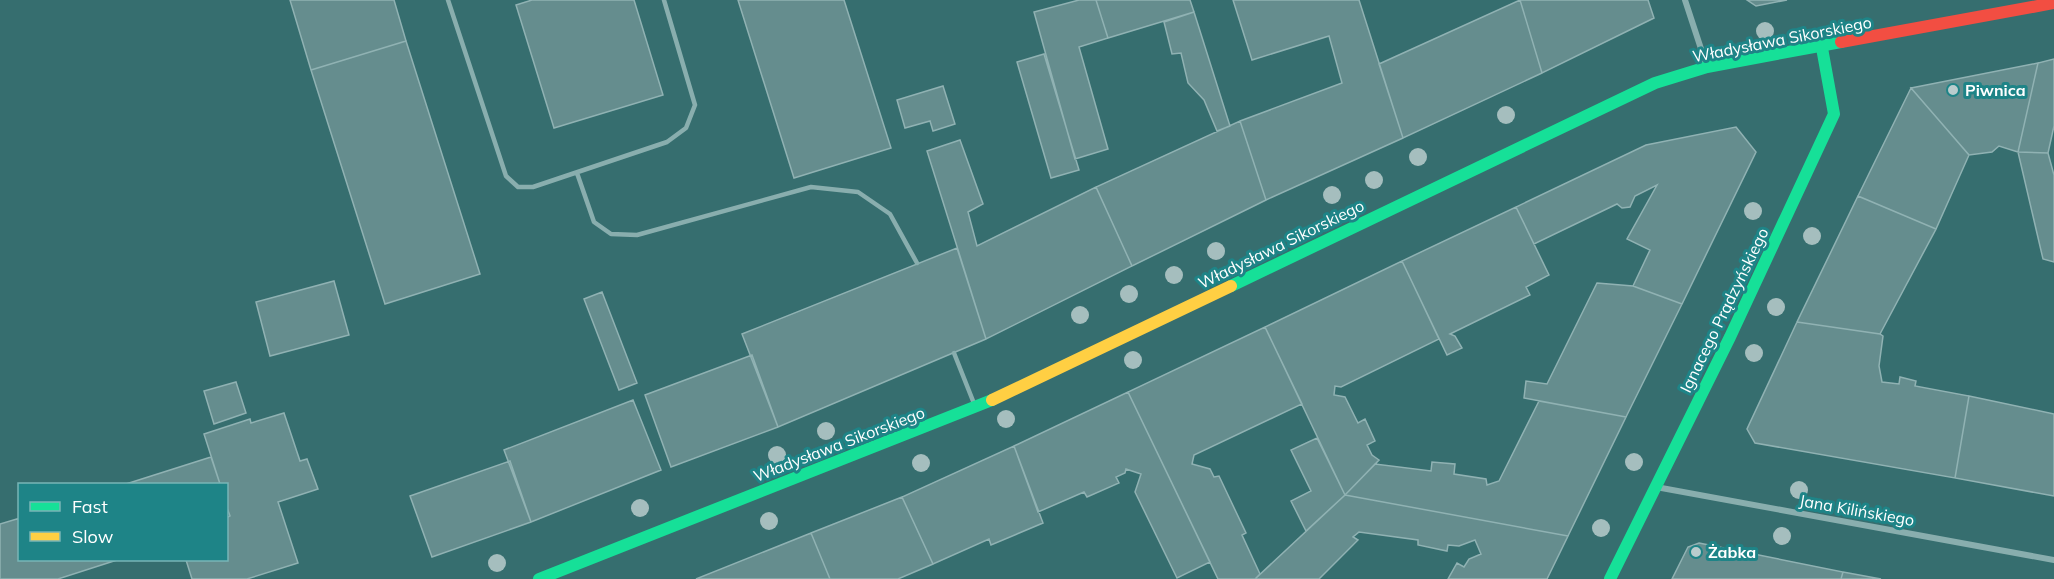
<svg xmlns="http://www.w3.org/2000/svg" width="2054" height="579" font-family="Mulish,sans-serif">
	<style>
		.building { fill: #658d8e; stroke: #90b2b3; stroke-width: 1.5 }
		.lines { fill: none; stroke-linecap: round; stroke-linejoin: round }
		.lane { stroke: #89aeae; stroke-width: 4.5 }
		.street { stroke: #89aeae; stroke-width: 6 }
		.fast { stroke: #16e098; stroke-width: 12 }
		.slow { stroke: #ffcf43; stroke-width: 12 }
		.jam { stroke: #f24e42; stroke-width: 12 }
		.tree { fill: #a5bebe }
		.poi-dot { fill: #b9cccd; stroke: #1e8487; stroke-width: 2 }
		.labels { text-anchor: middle; stroke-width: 6; stroke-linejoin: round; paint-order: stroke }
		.street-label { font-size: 16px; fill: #fff; stroke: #1e8487 }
		.poi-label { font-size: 16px; font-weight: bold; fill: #fff; stroke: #1e8487; text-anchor: start }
	</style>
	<rect width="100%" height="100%" fill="#366e6f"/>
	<path class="building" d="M290,0H394L406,41L311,70Z
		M532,0H634L663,95L554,128L516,5Z
		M738,0H844L891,148L794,178Z
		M1079,0H1096L1108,38L1079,47L1108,149L1075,159L1034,12Z
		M1096,0H1190L1194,12L1108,38Z
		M1233,0H1359L1403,138L1266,200L1240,121L1342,83L1329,36L1252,60Z
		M1520,0L1542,73L1403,138L1379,64Z
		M1520,0H1648L1654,18L1542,73Z
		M1747,0H1787L1756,6Z
		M1194,12L1230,126L1217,131L1204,100L1188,83L1181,53L1172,54L1164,22Z
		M406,41L480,274L385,304L311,70Z
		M1044,54L1079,170L1051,178L1017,62Z
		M2054,59V126L2048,153L2018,152L2038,63Z
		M2038,63L2018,152L1999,146L1992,152L1969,155L1911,88Z
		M943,86L955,124L933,131L930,121L905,128L897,100Z
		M1911,88L1969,155L1936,229L1858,196Z
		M1240,121L1266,200L1132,266L1096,187Z
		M1736,127L1756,152L1682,304L1633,286L1650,250L1627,239L1657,185L1635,196L1630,207L1622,208L1617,204L1534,244L1516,207L1646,145Z
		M960,140L983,204L968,212L977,246L1096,187L1132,266L986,339L927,151Z
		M2018,152L2048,153L2054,175V262L2043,259Z
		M1858,196L1936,229L1880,334L1797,322Z
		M1516,207L1549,275L1526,287L1530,295L1450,334L1455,336L1462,348L1447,355L1402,261Z
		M957,248L986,339L778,427L742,334Z
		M1402,261L1439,339L1341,387L1335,386L1334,395L1345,397L1358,423L1365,419L1375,441L1367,445L1372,455L1379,460L1345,495L1265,327Z
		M334,281L349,335L270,356L256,302Z
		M1597,283L1633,286L1682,304L1626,417L1524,398L1526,381L1547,384Z
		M602,292L637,383L619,390L584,299Z
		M1797,322L1880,334L1883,336L1879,366L1882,382L1899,384L1900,377L1916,381L1915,386L1969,396L1955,478L1755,443L1747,429Z
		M1265,327L1302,404L1194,455L1192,464L1210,469L1214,477L1219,476L1246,533L1242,535L1260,574L1255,579H1218L1128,392Z
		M752,355L778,427L671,467L645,395Z
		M236,382L246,413L214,424L204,391Z
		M1128,392L1210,562L1177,578L1135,492L1141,474L1126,469L1125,473L1116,477L1119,483L1087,497L1084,492L1038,512L1014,446Z
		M1969,396L2054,414V496L1955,478Z
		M633,400L661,470L531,522L504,450Z
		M1539,401L1626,417L1568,536L1345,495L1375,464L1431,471L1432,462L1455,464L1454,474L1486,479L1487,485L1499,481Z
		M284,413L300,461L307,459L318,489L278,502L298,563L247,579H192L186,560H226V518L230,516L226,505V484H220L204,434L250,419L251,423Z
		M1317,438L1345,495L1306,531L1291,501L1311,491L1291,450Z
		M1014,446L1043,523L991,545L989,539L933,564L902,497Z
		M211,457L220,484H126Z
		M510,461L531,522L432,557L410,496Z
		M1345,495L1568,536L1547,579H1448L1457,563L1464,567L1469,559L1481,554L1475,540L1459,546L1448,545L1447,551L1418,545V540L1359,532L1353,537L1358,540L1319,579H1255Z
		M902,497L933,564L898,579H830L811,533Z
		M20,518V560H117L58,579H0V524Z
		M811,533L830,579H696Z
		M1699,543L1843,572L1841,579H1672L1688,547Z
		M1843,572L1881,579H1841Z"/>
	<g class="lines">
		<path class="lane" d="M448,0L506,176L518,187H533L667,142L686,128L695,105L664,0
			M577,173L594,222L611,234L637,235L811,187L858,192L890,214L917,263
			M954,353L975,406"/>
		<path class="street" d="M1685,0L1707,67
			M1656,487L2054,560"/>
		<path class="fast" d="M1231,286L1655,83L1707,67L1841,42
			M539,579L992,400
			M1610,579L1730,337L1834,114L1822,48"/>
		<path class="slow" d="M992,400L1231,286"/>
		<path class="jam" d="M1841,42L2054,3"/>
	</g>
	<g class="tree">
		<circle cx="1765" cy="31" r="9"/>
		<circle cx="1506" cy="115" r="9"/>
		<circle cx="1418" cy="157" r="9"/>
		<circle cx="1374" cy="180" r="9"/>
		<circle cx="1332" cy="195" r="9"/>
		<circle cx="1753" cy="211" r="9"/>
		<circle cx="1812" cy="236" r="9"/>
		<circle cx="1216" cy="251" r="9"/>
		<circle cx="1174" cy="275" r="9"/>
		<circle cx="1129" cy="294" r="9"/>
		<circle cx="1776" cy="307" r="9"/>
		<circle cx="1080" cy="315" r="9"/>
		<circle cx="1754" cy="353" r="9"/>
		<circle cx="1133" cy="360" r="9"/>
		<circle cx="1006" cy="419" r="9"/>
		<circle cx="826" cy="431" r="9"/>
		<circle cx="777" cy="455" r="9"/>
		<circle cx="1634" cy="462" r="9"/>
		<circle cx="921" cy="463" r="9"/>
		<circle cx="1799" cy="490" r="9"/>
		<circle cx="640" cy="508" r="9"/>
		<circle cx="769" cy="521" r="9"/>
		<circle cx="1601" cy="528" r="9"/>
		<circle cx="1782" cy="536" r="9"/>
		<circle cx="497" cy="563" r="9"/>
	</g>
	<g class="poi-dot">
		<circle cx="1953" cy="90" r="6"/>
		<circle cx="1696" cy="552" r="6"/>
	</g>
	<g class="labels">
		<g class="street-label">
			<text transform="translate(1782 39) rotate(-11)" y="6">Władysława Sikorskiego</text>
			<text transform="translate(1281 244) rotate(-26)" y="6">Władysława Sikorskiego</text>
			<text transform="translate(1724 310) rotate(-64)" y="6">Ignacego Prądzyńskiego</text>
			<text transform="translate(839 444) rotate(-21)" y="6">Władysława Sikorskiego</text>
			<text transform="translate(1857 510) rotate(10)" y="6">Jana Kilińskiego</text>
		</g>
		<g class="poi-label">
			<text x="1965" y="96">Piwnica</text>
			<text x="1708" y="558">Żabka</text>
		</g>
	</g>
	<rect x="18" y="483" width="210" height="78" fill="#1e8487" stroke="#78b5b7" stroke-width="1.5"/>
	<rect x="30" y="502" width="30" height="9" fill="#16e098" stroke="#78b5b7" stroke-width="1.5"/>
	<text x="72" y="513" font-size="18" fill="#ffffff">Fast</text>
	<rect x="30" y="532" width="30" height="9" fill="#ffcf43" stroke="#78b5b7" stroke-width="1.5"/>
	<text x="72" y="543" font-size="18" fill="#ffffff">Slow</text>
</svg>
